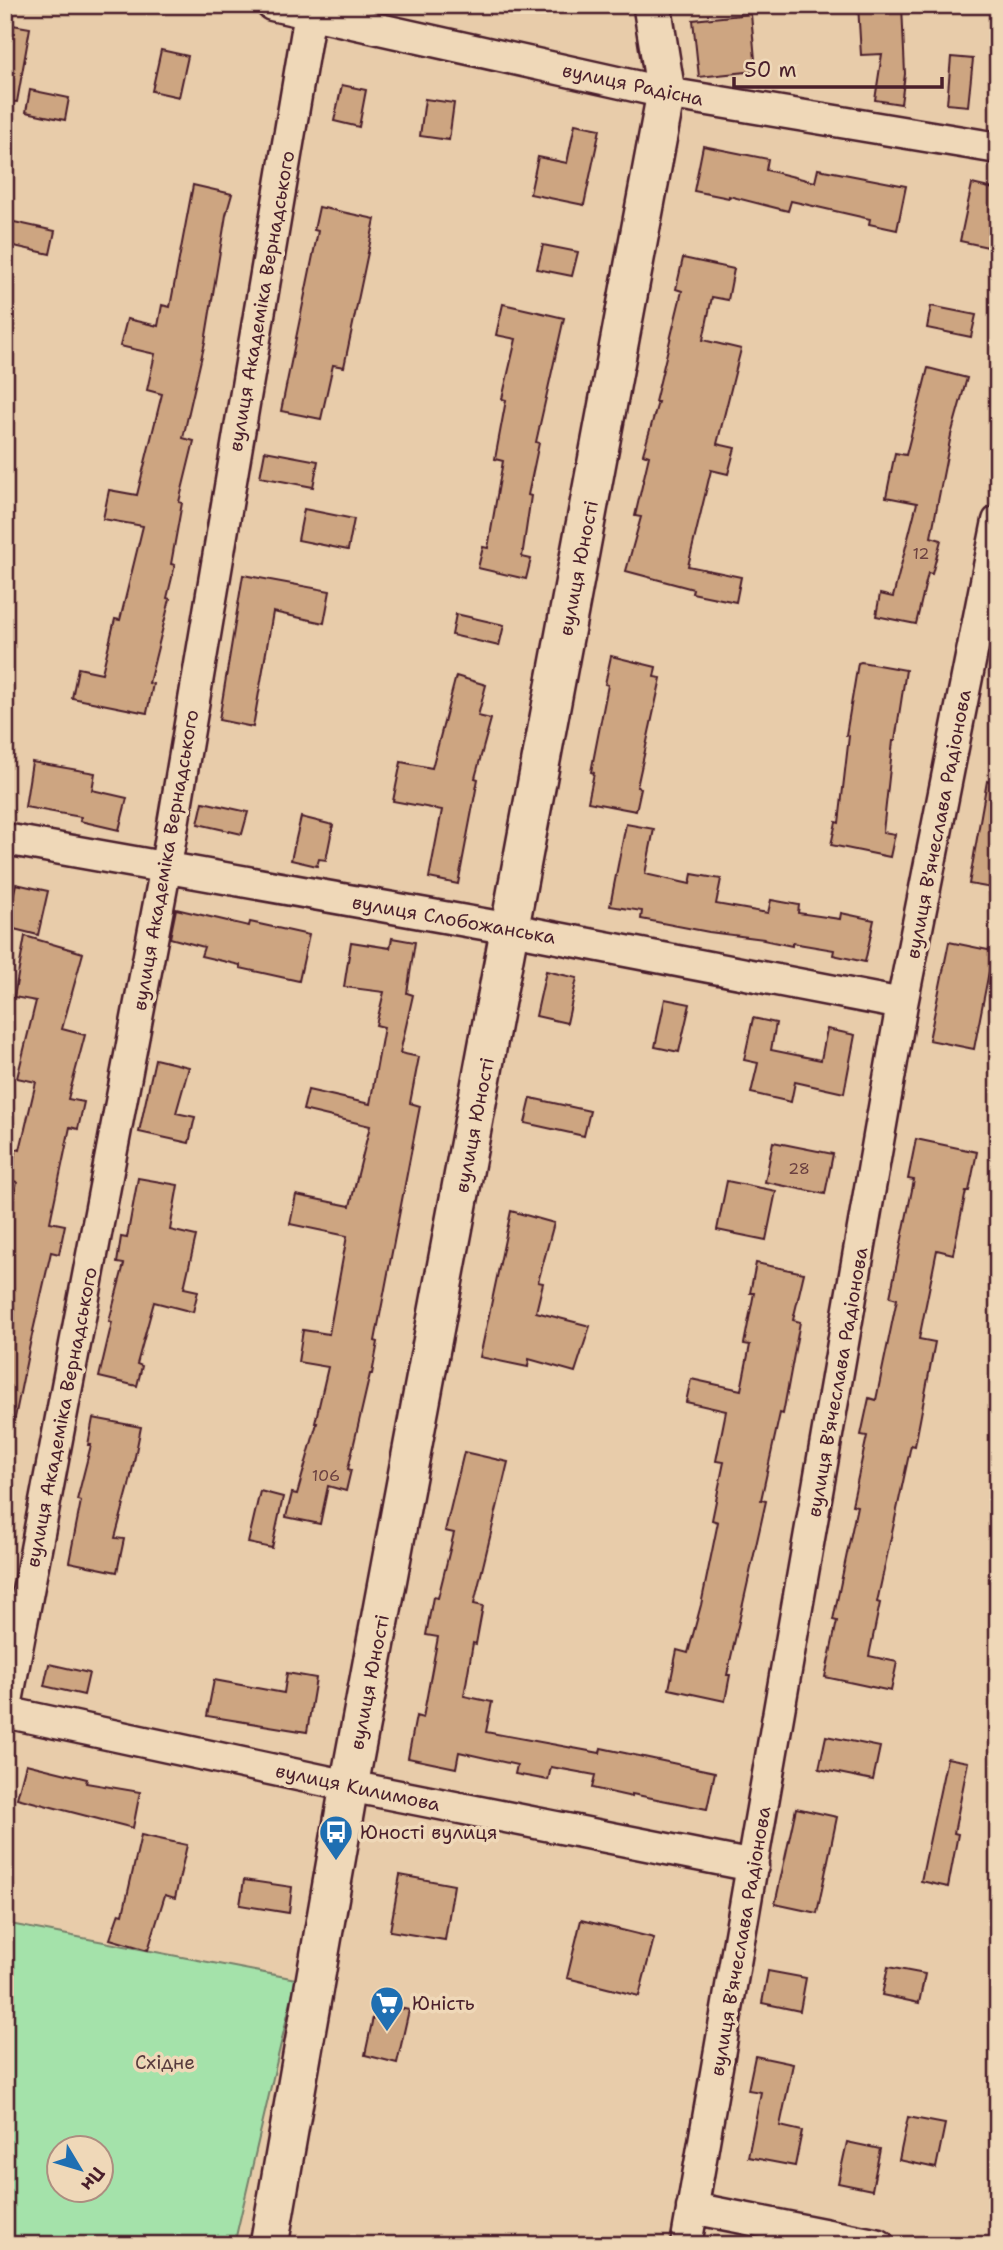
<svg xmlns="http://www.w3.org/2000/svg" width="1003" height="2250" font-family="'Shantell Sans',sans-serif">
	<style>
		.green { fill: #a4e2aa; stroke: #77806a; stroke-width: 2; fill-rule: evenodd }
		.building { fill: #cda581; stroke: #4a1f2b; stroke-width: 2 }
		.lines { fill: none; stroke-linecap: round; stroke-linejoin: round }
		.minor-casing { stroke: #4a1f2b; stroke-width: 35 }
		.tertiary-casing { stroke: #4a1f2b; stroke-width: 42 }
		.minor { stroke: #efd8b8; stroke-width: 30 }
		.tertiary { stroke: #efd8b8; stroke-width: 37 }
		.labels { text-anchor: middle; stroke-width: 7; stroke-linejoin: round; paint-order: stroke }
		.number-label { font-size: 16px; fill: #6b4040 }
		.street-label { font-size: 19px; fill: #4a1f2b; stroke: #efd8b8 }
		.poi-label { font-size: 19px; fill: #4a1f2b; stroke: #efd8b8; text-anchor: start }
		.park-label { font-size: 19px; fill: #583c3e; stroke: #efd8b8 }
	</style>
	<rect width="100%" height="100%" fill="#e8ccaa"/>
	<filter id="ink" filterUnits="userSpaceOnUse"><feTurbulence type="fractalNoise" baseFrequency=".0143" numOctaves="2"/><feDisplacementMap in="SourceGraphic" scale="14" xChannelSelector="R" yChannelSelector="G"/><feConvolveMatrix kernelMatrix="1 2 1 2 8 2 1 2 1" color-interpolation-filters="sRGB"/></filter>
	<g filter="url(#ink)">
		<path class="green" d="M5,1923L296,1979L234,2245H5ZM60,2148H102V2190H60Z"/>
		<path class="building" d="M858,5H902L905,74L901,104L875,100L882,54L861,55Z
			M751,14L756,71L699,77L693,20Z
			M7,24L30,28L17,102L5,101V35Z
			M161,50L188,56L179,97L152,91Z
			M951,57L973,59L968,106L947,104Z
			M342,85L366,90L359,127L334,121Z
			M30,90L69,98L65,120L26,112Z
			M425,99L454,103L449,140L420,136Z
			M575,124L600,129L584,205L530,194L538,157L567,163Z
			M703,146L768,159L766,170L815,182L818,169L906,186L897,230L869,224L870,219L791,201L788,211L729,196V198L694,191Z
			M972,184L998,190V200L988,247L960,241Z
			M193,185L232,194L226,215L205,342L183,438L194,441L179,502L182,503L171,564L175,565L167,598L170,599L149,683L153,684L147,713L72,698L78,668L102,673L115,619L120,620L143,526L103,519L109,490L137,495L162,394L147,390L155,354L120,346L127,319L158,326L162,305L170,307Z
			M319,207L375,219L344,367L333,365L321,419L281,411L318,231L314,230Z
			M5,220L55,231L50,254L5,244Z
			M543,245L578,252L572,276L537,269Z
			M683,258L734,269L728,300L712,297L703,340L741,349L717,444L735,448L728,474L711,470L688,566L741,577L736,602L692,593L693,589L626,571L641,517L635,516L649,456L643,454L658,402H655L682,291L676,289Z
			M503,304L564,318L536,442L539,443L528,495L531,496L522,557L531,559L526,579L478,568L483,547L488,548L503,461L495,459L506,400L502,399L516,339L496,335Z
			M931,306L976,315L971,337L927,328Z
			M928,368L967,378L951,435L931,537L941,540L932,574L928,573L916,624L876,616L880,594L893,597L917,503L886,497L895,453L906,455Z
			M265,451L318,461L313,487L260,477Z
			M304,509L354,519L348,550L298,540Z
			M243,575L330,591L324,623L273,612L253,727L219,720Z
			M456,614L504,625L499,646L452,635Z
			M611,656L656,667L654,677L661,678L637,787L641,788L636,811L588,802L594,773L591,772L608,685L605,684Z
			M861,662L906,670L895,741H893L883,832L895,834L890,857L831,845L836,822L839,823L849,736L846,735L858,663Z
			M456,676L486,685L478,716L491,719L475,778L478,779L458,884L429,878L442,810L393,801L401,762L432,768Z
			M32,762L95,773L92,790L127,798L119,830L80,821L81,817L25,807Z
			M987,781L998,783V889L969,884Z
			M203,802L248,812L242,834L198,824Z
			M301,817L333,825L326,860L319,859L317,866L291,860Z
			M626,824L654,829L645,874L690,884L692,874L721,879L716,904L768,913L771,900L799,905L798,913L840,919L841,913L874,920L865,962L833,955L834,950L792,943V946L763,940L764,939L709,932L641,919L642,911L610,906Z
			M16,884L48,891L38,935L6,927Z
			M176,909L249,926L250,922L309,935L299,981L240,968V965L201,956L204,947L170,938Z
			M25,936L83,953L62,1029L85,1035L68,1099L84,1102L78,1129L70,1127L50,1222L65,1225L59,1254L51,1252L30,1344L15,1418L5,1417V1236L17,1182L9,1180L16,1149L20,1150L36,1082L17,1078L36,1001L14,997Z
			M392,938L415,942L407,993L413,995L400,1053L419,1057L410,1103L420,1106L375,1341L378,1342L372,1374H370L348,1469L351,1470L346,1491L328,1486L320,1524L286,1517L292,1493L297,1494L317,1423H315L328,1367L298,1362L303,1330L329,1334L347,1236L290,1224L296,1195L350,1206L370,1126L303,1110L308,1090L370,1104L384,1027L376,1025L384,992L344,987L351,942L390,948Z
			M949,942L993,951L974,1049L929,1040Z
			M546,971L577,978L567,1023L536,1016Z
			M665,999L690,1004L679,1052L655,1047Z
			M753,1018L776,1023L771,1050L821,1060L827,1029L855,1035L844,1093L795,1082L791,1102L751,1093L758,1063L744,1060Z
			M155,1059L189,1067L176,1113L195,1117L189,1143L139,1132Z
			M531,1098L590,1111L584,1136L525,1123Z
			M916,1139L977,1152L969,1191H966L953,1254L937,1250L919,1339L935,1342L915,1446L911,1445L877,1602L880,1603L869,1656L897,1662L891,1691L825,1677L837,1621L833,1620L857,1506L852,1505L867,1436L861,1435L869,1398L876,1400L897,1299L890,1297L914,1180L908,1179Z
			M773,1142L833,1154L825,1194L765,1182Z
			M138,1178L178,1185L170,1230L196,1236L184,1288L198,1291L193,1312L154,1302L137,1364L142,1366L137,1386L99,1377L112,1322L109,1321L124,1264L117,1263L121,1237L127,1238Z
			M727,1181L776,1191L766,1240L717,1230Z
			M511,1211L554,1223L538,1282L543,1283L536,1312L590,1326L575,1372L529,1359L528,1367L480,1357Z
			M756,1263L804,1273L793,1320L800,1322L783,1414L780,1413L761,1500L766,1501L727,1675H730L725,1701L669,1689L677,1650L688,1653L701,1605L718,1522L712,1520L724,1462L716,1461L726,1411L686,1402L691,1379L741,1390L750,1345L744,1344L754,1293H750Z
			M93,1418L141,1427L129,1486L115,1538L124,1539L117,1572L69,1562L81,1501L77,1500L91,1445H88Z
			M464,1452L508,1462L474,1604L483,1606L476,1644L473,1643L464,1696L492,1702L486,1732L600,1753L601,1748L715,1772L707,1809L632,1794V1797L592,1788L595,1775L551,1767L548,1780L515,1774L517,1765L459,1752L456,1768L408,1758L416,1716L423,1718L438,1637L426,1635L433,1597L438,1598L454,1533L445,1531Z
			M260,1491L283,1497L272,1548L248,1543Z
			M49,1664L89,1673L84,1695L44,1686Z
			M287,1673L316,1678L307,1732L207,1716L214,1680L284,1693Z
			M826,1736L880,1747L873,1780L819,1769Z
			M947,1758L968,1762L954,1833L958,1834L948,1887L921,1881Z
			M26,1764L87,1779L86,1783L140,1792L133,1828L17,1798Z
			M796,1808L837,1817L817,1913L775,1904Z
			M141,1835L187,1845L175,1898L165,1895L148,1950L110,1939L119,1913L123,1914Z
			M400,1875L454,1885L445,1940L390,1931Z
			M244,1880L292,1887L289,1913L240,1905Z
			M581,1920L654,1938L639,1996L567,1978Z
			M888,1967L925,1974L919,2003L882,1995Z
			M768,1971L806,1978L800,2011L762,2003Z
			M376,2003L409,2010L397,2063L365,2055Z
			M755,2056L793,2064L780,2126L802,2131L795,2166L748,2157L761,2092L748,2090Z
			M908,2117L945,2124L936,2168L899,2160Z
			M847,2142L880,2149L872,2190L838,2183Z"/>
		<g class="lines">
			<g class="minor-casing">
				<path id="minor" d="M272,5L666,93L998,148
					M5,839L511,929L902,1004
					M5,1712L166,866L310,13L309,5
					M5,1712L349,1786L753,1866
					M692,2208L879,2245
					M686,2245L902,1004L998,521"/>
			</g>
			<g class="tertiary-casing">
				<path id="tertiary" d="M269,2245L349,1786L666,93L652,5"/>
			</g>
			<use href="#minor" class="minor"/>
			<use href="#tertiary" class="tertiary"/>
		</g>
	</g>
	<defs>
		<g id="bus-pin" transform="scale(1.75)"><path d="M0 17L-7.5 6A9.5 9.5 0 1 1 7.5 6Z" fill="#1f6fb2" stroke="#efd8b8"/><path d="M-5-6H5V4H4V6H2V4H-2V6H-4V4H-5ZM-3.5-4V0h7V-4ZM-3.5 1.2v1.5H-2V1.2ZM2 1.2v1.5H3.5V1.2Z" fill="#fff"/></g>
		<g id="supermarket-pin" transform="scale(1.75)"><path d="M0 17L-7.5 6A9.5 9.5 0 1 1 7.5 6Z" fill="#1f6fb2" stroke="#efd8b8"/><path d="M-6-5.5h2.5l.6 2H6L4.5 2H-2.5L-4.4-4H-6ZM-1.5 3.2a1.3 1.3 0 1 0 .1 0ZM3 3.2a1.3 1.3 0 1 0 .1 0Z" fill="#fff"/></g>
	</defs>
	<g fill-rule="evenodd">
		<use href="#bus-pin" x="336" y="1832"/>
		<use href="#supermarket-pin" x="387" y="2003"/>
	</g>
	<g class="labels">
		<g class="number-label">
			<text x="921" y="559">12</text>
			<text x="799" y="1174">28</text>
			<text x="326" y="1481">106</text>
		</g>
		<g class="street-label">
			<text transform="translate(633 84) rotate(12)" y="7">вулиця Радісна</text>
			<text transform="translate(261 301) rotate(-80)" y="7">вулиця Академіка Вернадського</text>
			<text transform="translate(578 568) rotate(-79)" y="7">вулиця Юності</text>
			<text transform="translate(938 824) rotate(-79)" y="7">вулиця В'ячеслава Радіонова</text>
			<text transform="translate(165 860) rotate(-80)" y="7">вулиця Академіка Вернадського</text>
			<text transform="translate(454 919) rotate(10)" y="7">вулиця Слобожанська</text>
			<text transform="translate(474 1125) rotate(-79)" y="7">вулиця Юності</text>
			<text transform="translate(837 1382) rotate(-80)" y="7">вулиця В'ячеслава Радіонова</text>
			<text transform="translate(61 1417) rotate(-79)" y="7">вулиця Академіка Вернадського</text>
			<text transform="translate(369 1682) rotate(-79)" y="7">вулиця Юності</text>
			<text transform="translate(358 1787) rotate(12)" y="7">вулиця Килимова</text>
			<text transform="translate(740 1941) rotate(-80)" y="7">вулиця В'ячеслава Радіонова</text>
		</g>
		<g class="poi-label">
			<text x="360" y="1839">Юності вулиця</text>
			<text x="412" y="2010">Юність</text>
		</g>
		<g class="park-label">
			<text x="165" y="2069">Східне</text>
		</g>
	</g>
	<rect width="1003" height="2250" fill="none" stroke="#efd8b8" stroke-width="28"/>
	<rect x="14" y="14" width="975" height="2222" fill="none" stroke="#4a1f2b" stroke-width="2.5" filter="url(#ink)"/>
	<g transform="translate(80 2169) rotate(128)"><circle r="33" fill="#efd8b8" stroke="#ad8e80" stroke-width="2"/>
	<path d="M0-5L12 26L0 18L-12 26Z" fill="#1f6fb2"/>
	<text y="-10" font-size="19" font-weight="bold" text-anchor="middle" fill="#4a1f2b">Пн</text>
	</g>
	<path d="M734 77v10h208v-10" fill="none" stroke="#4a1f2b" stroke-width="3.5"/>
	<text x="744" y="77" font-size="21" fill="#4a1f2b" stroke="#efd8b8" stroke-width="5" paint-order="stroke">50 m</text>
</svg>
